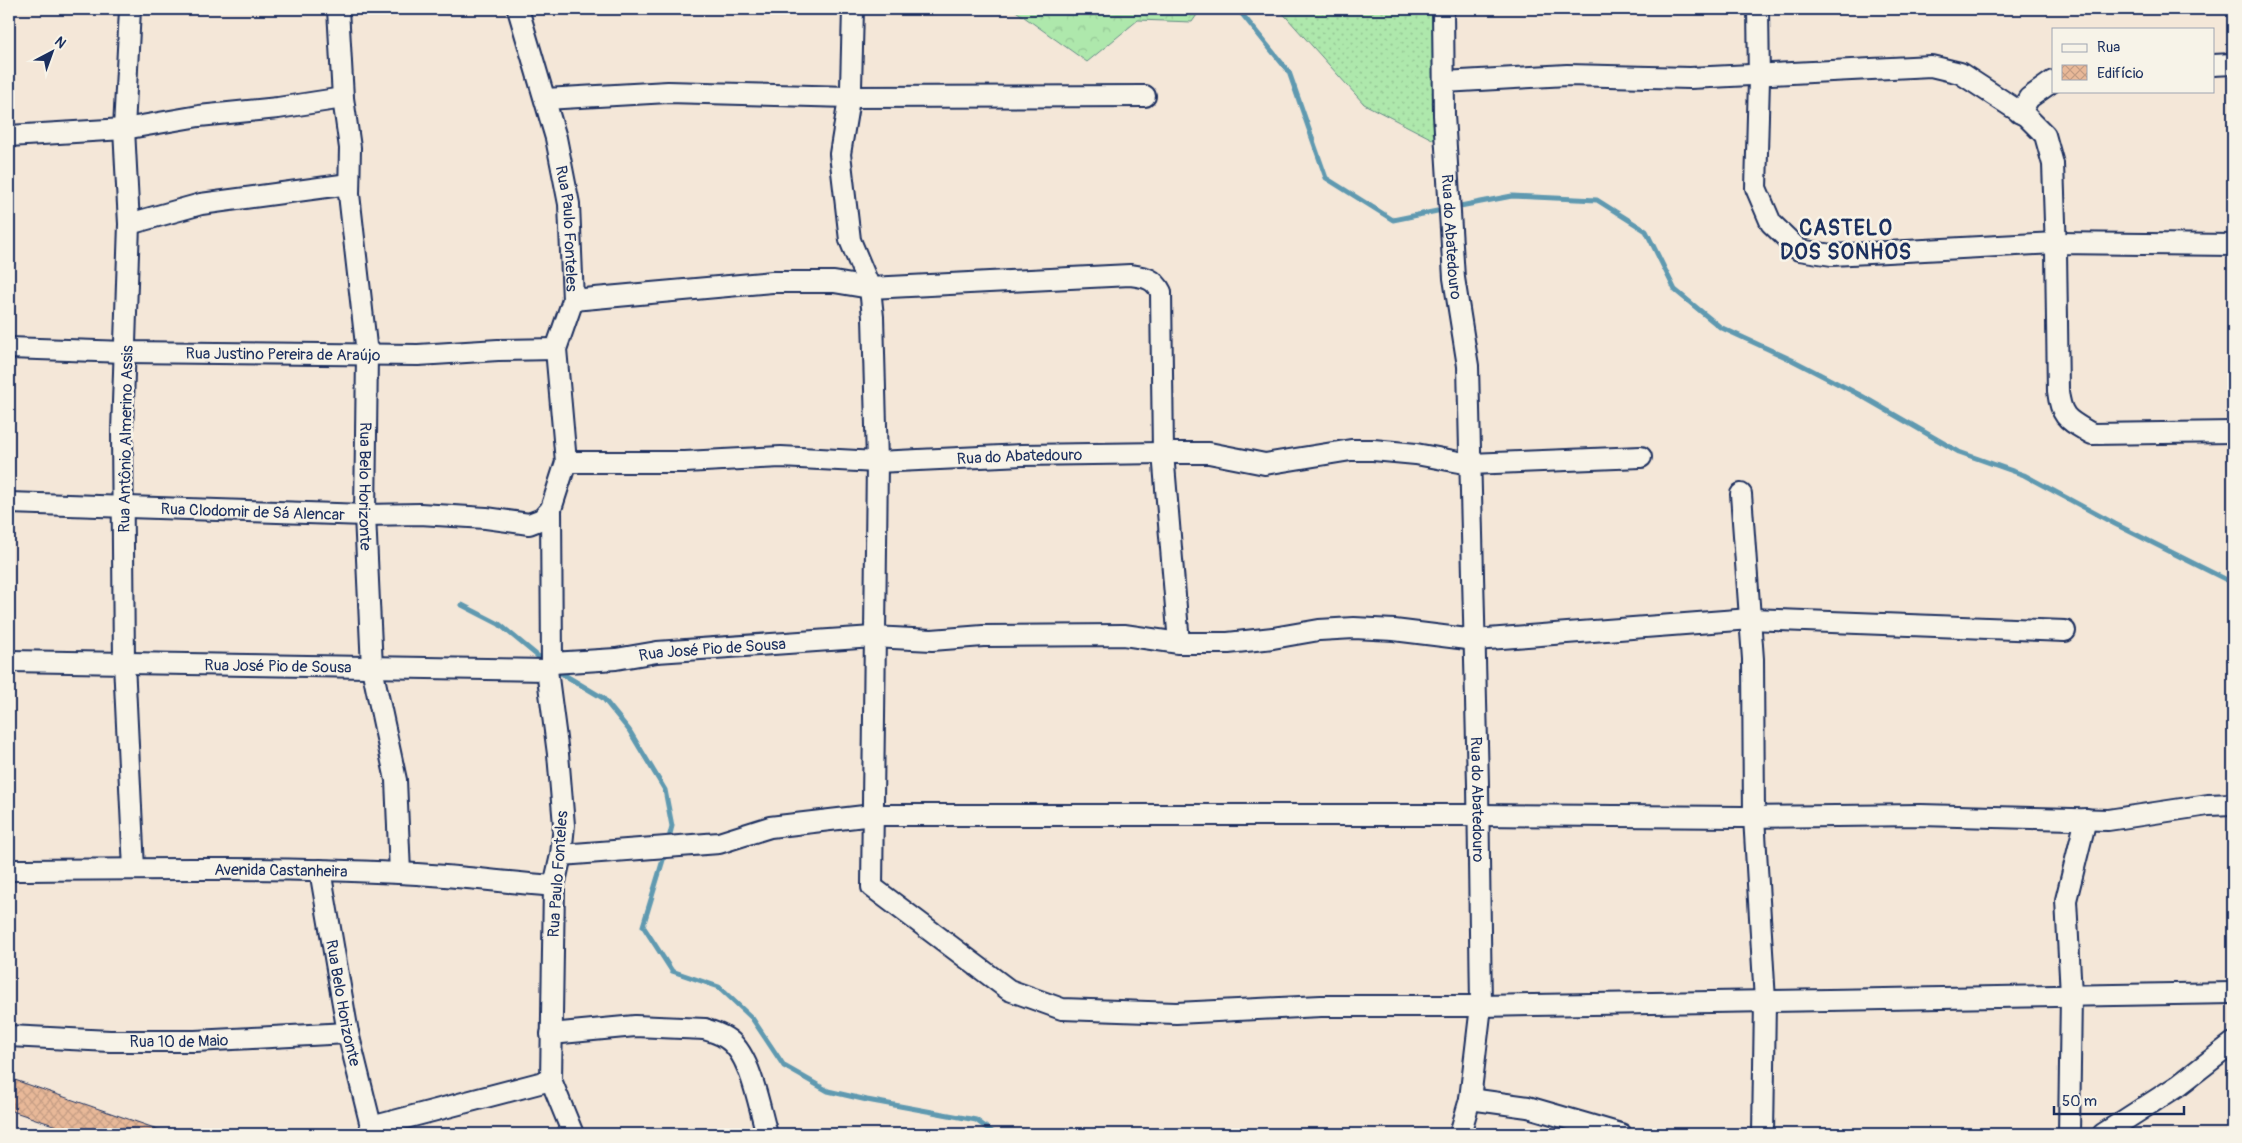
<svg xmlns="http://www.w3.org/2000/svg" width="2242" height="1143" font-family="Pangolin,sans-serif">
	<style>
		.grass { fill: url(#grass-dots); stroke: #648c85 }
		.forest { fill: url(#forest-crowns); stroke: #648c85 }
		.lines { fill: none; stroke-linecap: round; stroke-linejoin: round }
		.stream { stroke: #5f99b0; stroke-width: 5 }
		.building { fill: url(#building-cross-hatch); stroke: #1b2f5e }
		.minor-casing { stroke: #1b2f5e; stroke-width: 24 }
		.minor { stroke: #f7f3e8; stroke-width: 20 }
		.labels { text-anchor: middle; stroke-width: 5; stroke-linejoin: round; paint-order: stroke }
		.street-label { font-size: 16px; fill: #1b2f5e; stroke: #f7f3e8 }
		.district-label { font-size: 21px; font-weight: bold; letter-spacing: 1px; fill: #1b2f5e; stroke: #f7f3e8 }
	</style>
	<defs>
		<pattern id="grass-dots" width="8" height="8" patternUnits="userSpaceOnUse" patternTransform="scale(1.25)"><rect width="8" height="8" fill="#aee8ac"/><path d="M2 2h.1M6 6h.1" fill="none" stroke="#95c796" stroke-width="1.8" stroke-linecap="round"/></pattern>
		<pattern id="forest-crowns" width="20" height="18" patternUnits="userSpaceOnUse" patternTransform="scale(1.25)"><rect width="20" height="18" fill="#aee8ac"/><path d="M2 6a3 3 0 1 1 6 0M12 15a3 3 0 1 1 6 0" fill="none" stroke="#95c796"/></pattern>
		<pattern id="building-cross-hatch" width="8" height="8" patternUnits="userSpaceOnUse" patternTransform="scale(1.25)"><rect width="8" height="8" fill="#e8b898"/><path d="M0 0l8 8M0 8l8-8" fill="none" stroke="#c69e85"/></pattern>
	</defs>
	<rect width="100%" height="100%" fill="#f4e7d8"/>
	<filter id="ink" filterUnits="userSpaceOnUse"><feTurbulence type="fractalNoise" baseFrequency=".02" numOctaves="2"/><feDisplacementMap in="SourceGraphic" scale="10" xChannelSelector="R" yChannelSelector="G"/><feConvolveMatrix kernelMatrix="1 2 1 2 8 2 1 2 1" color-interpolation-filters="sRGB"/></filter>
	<g filter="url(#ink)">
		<path class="grass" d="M1279,9H1438L1442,144L1364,104Z"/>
		<path class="forest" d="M1013,9H1201L1192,22L1138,20L1087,62Z"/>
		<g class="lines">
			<path class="stream" d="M1238,9L1289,72L1326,178L1393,220L1447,209
				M1455,207L1512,196L1597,200L1646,231L1675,290L1720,327L1792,360L1860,395L1959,452L2024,475L2115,524L2233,583
				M462,605L499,624L545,662
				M556,670L603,698L629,730L665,790L672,826L668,842
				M666,850L643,926L672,971L719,987L752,1018L784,1066L828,1091L867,1100L976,1120L995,1134"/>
		</g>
		<path class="building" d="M9,1078L166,1132V1134H80L9,1110Z"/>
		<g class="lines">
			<g class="minor-casing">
				<g id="minor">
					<path d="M130,9L124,129L129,224L122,432L124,663L134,869"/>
					<path id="s1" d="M338,9L343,98L350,148L349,194L367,354L365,515L372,668L396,780L400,873"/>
					<path id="s2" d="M518,9L556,138L569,204L573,300L556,349L566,462L551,509L552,663L547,670"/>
					<path d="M853,9L851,87L840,154L850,240L870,288L873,317L877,462L872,887L1009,990L1062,1009L1176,1013L1321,1006H1481L2233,993"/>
					<path id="s3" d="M1443,9L1444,115L1454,278L1468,366L1478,785L1481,1006L1470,1099L1460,1134"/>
					<path d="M1758,9L1759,80L1756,188L1771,223L1799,250L1832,255L2056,243L2233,245"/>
					<path d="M2213,65L2233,64"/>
					<path d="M1444,82L1567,75L1690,78L1931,66L1960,73L2026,116L2045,135L2053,164L2056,251L2058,391C2061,419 2069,420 2092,434L2233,432"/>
					<path d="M545,99L668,92L849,97L1145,96"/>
					<path d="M2020,113L2029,98L2053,81"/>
					<path d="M9,136L124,129L199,116L278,108L343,98"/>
					<path d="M129,224L201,204L349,184"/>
					<path d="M573,300L772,282H834L870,288L1130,275C1145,277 1154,278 1161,292L1163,453L1179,643"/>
					<path id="s4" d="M9,348L126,352L418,355L498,350L556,349"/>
					<path id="s5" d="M566,462H685L781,457L877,462L1022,455L1163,453H1209L1265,464L1351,450H1373L1416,454L1470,464L1641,457"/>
					<path d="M1741,494L1753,659L1754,817L1765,1001L1763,1134"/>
					<path id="s6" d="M9,503L365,515L420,514L486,518L529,524L542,519L551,509"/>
					<path id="s7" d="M9,661L547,670"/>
					<path id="s8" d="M552,663L616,659L657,652L873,637L932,640L983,636L1124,635L1179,643H1228L1273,638L1319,630L1354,628L1394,630L1475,640L1750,619L2065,631"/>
					<path d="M547,670L558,754L564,825L561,855L554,886L551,1080L573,1134"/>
					<path d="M561,855L719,843L770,827L873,815H1478L1742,817L1921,815L2108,820L2208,805L2233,804"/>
					<path id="s9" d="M9,870C139,869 269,867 399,873C450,875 502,882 554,886"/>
					<path id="s10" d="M320,870L348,1033L373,1134"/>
					<path d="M704,1029C711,1031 720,1034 726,1038C751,1053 759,1108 767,1134"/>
					<path d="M551,1034L635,1026L705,1029"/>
					<path id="s11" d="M9,1036L110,1041H195L348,1033"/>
					<path d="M1470,1099L1528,1107L1621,1134"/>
					<path d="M371,1127L551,1080"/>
					<path d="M2069,1134L2071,995L2066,900L2086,819"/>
					<path d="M2103,1134L2179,1085L2233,1043"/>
				</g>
			</g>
			<use href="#minor" class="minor"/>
		</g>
	</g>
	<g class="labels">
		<g class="street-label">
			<text dy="6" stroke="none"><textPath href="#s2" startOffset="226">Rua Paulo Fonteles</textPath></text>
			<text dy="6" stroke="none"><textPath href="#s3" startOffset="228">Rua do Abatedouro</textPath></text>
			<text dy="6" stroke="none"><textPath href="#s4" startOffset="274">Rua Justino Pereira de Araújo</textPath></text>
			<text transform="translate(125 439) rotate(-89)" y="6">Rua Antônio Almerino Assis</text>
			<text dy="6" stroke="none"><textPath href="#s5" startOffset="454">Rua do Abatedouro</textPath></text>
			<text dy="6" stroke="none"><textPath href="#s1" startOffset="479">Rua Belo Horizonte</textPath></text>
			<text dy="6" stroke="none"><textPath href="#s6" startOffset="244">Rua Clodomir de Sá Alencar</textPath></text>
			<text dy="6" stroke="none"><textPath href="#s8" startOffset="161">Rua José Pio de Sousa</textPath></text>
			<text dy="6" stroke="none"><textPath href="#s7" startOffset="269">Rua José Pio de Sousa</textPath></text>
			<text dy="6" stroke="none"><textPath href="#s3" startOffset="792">Rua do Abatedouro</textPath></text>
			<text dy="6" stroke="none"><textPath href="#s9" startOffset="272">Avenida Castanheira</textPath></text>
			<text transform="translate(557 874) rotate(-86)" y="6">Rua Paulo Fonteles</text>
			<text dy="6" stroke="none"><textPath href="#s10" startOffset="135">Rua Belo Horizonte</textPath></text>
			<text dy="6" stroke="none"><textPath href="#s11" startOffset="170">Rua 10 de Maio</textPath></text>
		</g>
		<g class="district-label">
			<text x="1846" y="235">CASTELO<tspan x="1846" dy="24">DOS SONHOS</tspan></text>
		</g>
	</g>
	<rect width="2242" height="1143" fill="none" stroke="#f7f3e8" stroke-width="30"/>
	<rect x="15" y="15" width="2212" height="1113" fill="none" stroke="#1b2f5e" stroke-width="2" filter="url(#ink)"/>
	<rect x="2052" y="28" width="162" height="65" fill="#f7f3e8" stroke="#9fa5b1"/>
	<rect x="2062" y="44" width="25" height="8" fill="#f7f3e8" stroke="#9fa5b1"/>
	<text x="2097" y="52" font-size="15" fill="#1b2f5e">Rua</text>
	<rect x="2062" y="65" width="25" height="15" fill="url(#building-cross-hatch)" stroke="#9fa5b1"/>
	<text x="2097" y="78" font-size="15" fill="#1b2f5e">Edifício</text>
	<g transform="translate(52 52) rotate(41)" stroke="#f7f3e8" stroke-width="4" paint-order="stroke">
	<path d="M0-4L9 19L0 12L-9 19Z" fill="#1b2f5e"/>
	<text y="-8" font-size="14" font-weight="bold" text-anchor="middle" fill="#1b2f5e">N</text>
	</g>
	<path d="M2054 1106v8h130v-8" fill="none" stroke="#1b2f5e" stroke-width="2.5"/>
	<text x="2062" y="1106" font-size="15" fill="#1b2f5e" stroke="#f7f3e8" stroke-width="4" paint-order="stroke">50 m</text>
</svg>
